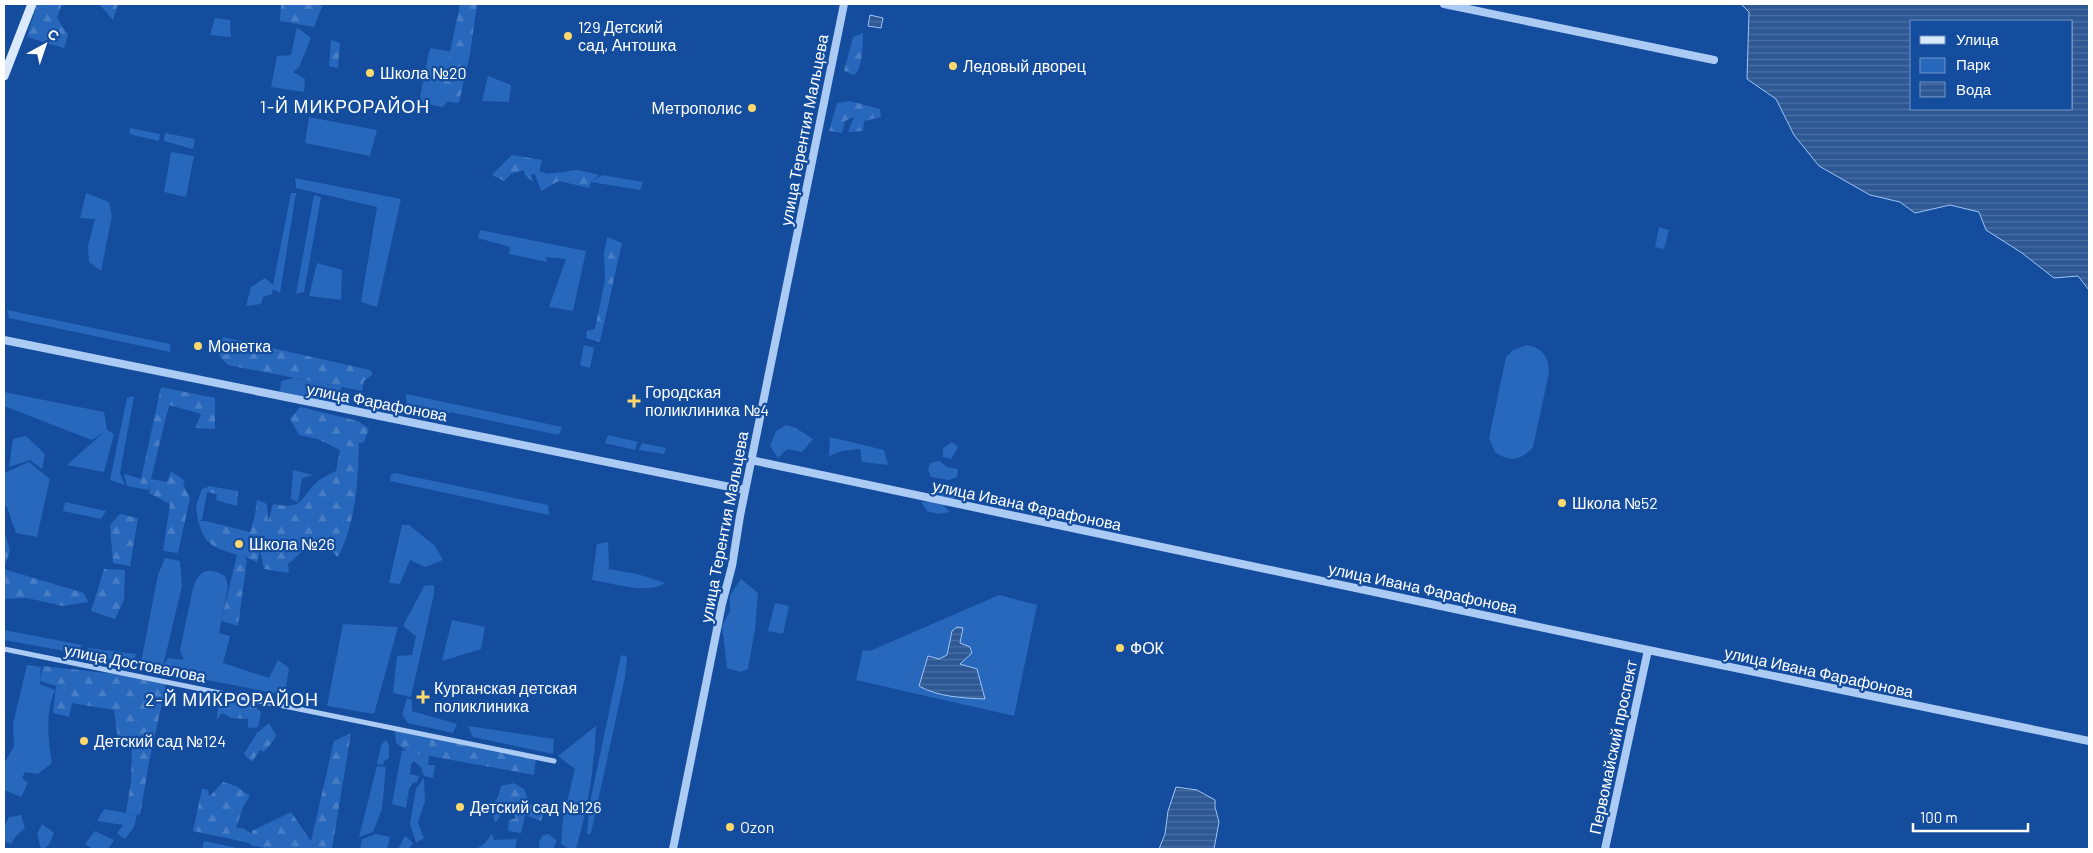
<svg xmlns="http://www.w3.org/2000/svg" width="2093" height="853" font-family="Barlow,sans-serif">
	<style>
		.green { fill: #2767bc }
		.forest { fill: url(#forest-firs) }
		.water { fill: url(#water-rules); stroke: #9dc5f7; fill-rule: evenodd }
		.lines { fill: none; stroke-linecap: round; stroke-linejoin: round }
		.minor { stroke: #abcaf4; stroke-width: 5 }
		.tertiary { stroke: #abcaf4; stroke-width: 8 }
		.secondary { stroke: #dbe9fd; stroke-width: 9 }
		.poi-dot { fill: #ffd86e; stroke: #144d9e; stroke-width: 2 }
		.labels { text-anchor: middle; stroke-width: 4.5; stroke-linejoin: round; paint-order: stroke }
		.poi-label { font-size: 16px; fill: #fff; stroke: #144d9e; text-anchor: start }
		.street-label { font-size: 16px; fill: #fff; stroke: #144d9e }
		.neighbourhood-label { font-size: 18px; letter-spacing: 1px; fill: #fff; stroke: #144d9e }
	</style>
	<defs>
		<pattern id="forest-firs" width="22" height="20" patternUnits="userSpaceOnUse" patternTransform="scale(1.25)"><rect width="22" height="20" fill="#2767bc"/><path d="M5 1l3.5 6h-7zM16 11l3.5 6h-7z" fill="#477ec6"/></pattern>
		<pattern id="water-rules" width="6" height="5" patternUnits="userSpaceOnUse" patternTransform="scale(1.25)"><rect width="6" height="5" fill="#2e5894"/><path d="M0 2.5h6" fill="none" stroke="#4d71a4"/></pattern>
	</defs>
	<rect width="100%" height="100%" fill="#144d9e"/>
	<path class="green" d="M215,18L230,20L231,37L210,35Z
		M297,27L311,38L299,67L293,72L305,79L304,92L271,87L277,56L291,55Z
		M431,48L453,52L452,74L446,104L442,107L423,103L420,97L429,52Z
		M488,76L511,85L509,102L482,101Z
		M309,117L377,130L370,156L305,143Z
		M130,128L160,134L159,141L129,134Z
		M165,133L195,139L193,149L164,141Z
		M171,152L194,156L186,197L164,192Z
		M602,175L643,182L640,190L591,182Z
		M295,178L401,199L377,307L361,302L377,207L296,188Z
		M86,193L109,202L112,216L101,271L89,262L88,246L95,219L80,218Z
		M291,193H296L280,293L273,289L272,294L263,297L261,304L246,306L251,287L265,278L273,285Z
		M314,195L321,197L304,292L296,294Z
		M1659,227L1669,230L1664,249L1655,247Z
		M480,230L586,251L573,311L549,307L566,259L546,257L547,262L509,254L510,247L478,238Z
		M317,263L342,270L341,300L309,296Z
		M7,310L170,344V352L9,318Z
		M584,345L594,348L590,368L580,365Z
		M1527,345C1543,348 1549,357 1549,373L1533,447C1522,460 1509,463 1495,452L1489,438L1506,357L1513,350Z
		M294,378L341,387V393L351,400L349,407L280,393L281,381Z
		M4,392L104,412L107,430L114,434L104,472L67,465L104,432L92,440L4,406Z
		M406,394L562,427L559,435L450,412L445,419L407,411Z
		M134,396L120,473L125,485L110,480L127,398Z
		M786,425L796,428L813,439L802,452L787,449L778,458L770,446L776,431Z
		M608,435L638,442L635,450L605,443Z
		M26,436L45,454L42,469L30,460L9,467L13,439Z
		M830,437L884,450L888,465L862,462L860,449L842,451L829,456Z
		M952,442L958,447L951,459L943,457V448Z
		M642,443L666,448L664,454L639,450Z
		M939,461L947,467L958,469L957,477L949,480L931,477L928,470L930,463Z
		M29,462L50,479L37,537L16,533L7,507L4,504V473Z
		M293,470L313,475L302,478L298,502L291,499Z
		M395,473L548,505L549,515L390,481L391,474Z
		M951,486L956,503L942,504L950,512L938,514L927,511L921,502L933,501L942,487Z
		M208,487L202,520L198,521L196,506L202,489Z
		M65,502L106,511L101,519L63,511Z
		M402,525H409L435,546L443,560L425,567L410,560L400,584L389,583Z
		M608,542L609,569L637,574L665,583C648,595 613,583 592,580L597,544Z
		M165,558L180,561L182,586L163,666L168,658L184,660L180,650L193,588C199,569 209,567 225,576L228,586L219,633L230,636L223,663L269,678L278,660L289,668L285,695L161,671L141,662L158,575Z
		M741,579L758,593L755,629L748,669L740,672L727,668L722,626L730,611V595Z
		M434,585V594L411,697L393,693L397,656L412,655L416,636L403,626L424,586Z
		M999,595L1037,605L1014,716L856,680L863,650L870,651Z
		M775,603L789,606L783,634L768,631Z
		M452,620L485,627L481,649L442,661Z
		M343,624L398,627L374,714L327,706Z
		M4,630L82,645L76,653L4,640Z
		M88,648L136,654L133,663L86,656Z
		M621,655L627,657L625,677L591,833L587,835L589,807Z
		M27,665L41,667L40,684L55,690C45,714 48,738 52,763L38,774L25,772L22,778L28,783L21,797L4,790V764L14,746L13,724Z
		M407,698L412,700V711L457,724L453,733L408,723L402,714Z
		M468,726L554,739L553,754L473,737Z
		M596,726C594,769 588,808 576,849H569L561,844L563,818L575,769L558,756Z
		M386,740L389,746V758L384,761L383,765L377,764L381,745Z
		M402,750L429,756L428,765H435L433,778L424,776L421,767L414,761L411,764L410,774L419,776L417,782L413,783L409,789L406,808L392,804Z
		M377,766L386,767L382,809L373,832L359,837Z
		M424,778L425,801L418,823L424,838L416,843L410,824L416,789Z
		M104,809L137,815L134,827L125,839L117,833L123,825L97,821Z
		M21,815L25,828L16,836L11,844L4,841V827L9,817Z
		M42,824L54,833C51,840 49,849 41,849L37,834Z
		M95,831L114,840L108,849H93L85,844Z
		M376,834L390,837L387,849H360L362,839Z
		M492,834L494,840L517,839L515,849H476L484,844Z
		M548,834L557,841L553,849H540L539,842L542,836Z
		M405,836L413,843L409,849H398Z
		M204,841L242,849H202Z"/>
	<path class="forest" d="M37,4H62L57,18L68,35L64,48L27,37Z
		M99,4H118L113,20Z
		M281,4H323L314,27L280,21Z
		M460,4H477L470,54L459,103L440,101Z
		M863,33C863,44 863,68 854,75L844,71L853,37Z
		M331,40L340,43L338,68L329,66Z
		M850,101L880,109L881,117L864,121L863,131L848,132L854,117L845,121L842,133L829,131L837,103Z
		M512,155L542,160L539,171L548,174L578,170L599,175L591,182L589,188L559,181L541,191L535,174L531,175L533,182L525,175L524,170L511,174L504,181L492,175Z
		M607,237L622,243L600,342L586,338L587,331L595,329L605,280L604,253Z
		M223,337L370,370L373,374L364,381L362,391L228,365L217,353Z
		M161,387L215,398V429L195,428L201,414L169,405L151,479L167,482L171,471L185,481L183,485L190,498L178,553L163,551L170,504L149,493L150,484L148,490L127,486L124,474L141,479Z
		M300,407L358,421L369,429L364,442L359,443C358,481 356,522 338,557L319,541L305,549L288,564L289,573L264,569L260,550L257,562L243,556L247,560L238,626L221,621L237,555C214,547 206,547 198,521H206L250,532L255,515L257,500L267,504L268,522L273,504C305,510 298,499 318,481C323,477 330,474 336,471L340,450L318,439L299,435L290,419Z
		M208,486L238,491L237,506L216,500L217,494L207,492Z
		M120,514L138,518L130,566L113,563L110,525Z
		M4,536H6L10,551L4,568Z
		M4,569L84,593L88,602L63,606L27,598L4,599Z
		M104,569L125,570L124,600L115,619L91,611Z
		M43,666L167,680L149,762L140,815L126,813L131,781L132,750L118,740L114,710L72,703L69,717L53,713L56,686L40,681Z
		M218,701L253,705L261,712L258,727L248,728V719L231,718L222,713L217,720Z
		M269,723L276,735L274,740L264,752L260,750L252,762L244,754L257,733Z
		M395,729L536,757L534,775L408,752L396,743Z
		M351,733L332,849H269L250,845V843L193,831L202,789L208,790L209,797L223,782L236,786L250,796L243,807L236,828H243L252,834V831L291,812L311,841L334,741Z
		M513,783L524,789L530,804L545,807L541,821L525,815L521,833L508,831L509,820L516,818L510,808H506L495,823L491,808L498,797L501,786Z"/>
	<path class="water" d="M1741,4H2089V290L2078,276L2054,278L2022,253L1986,230L1979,212L1950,205L1915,213L1900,202L1870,195L1819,166L1794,135L1776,99L1747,79L1749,12ZM1912,21H2072V109H1912Z
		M870,15L883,18L881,28L868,26Z
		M957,627L963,628L960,643L970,647L972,653L960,664L977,669L985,699C963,698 938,697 919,686L928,656L939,659L947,655L952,631Z
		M1176,787L1197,790L1215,800V807L1219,822L1214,849H1159L1165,834L1168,811Z"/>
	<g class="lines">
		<path class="minor" d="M4,649L554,761"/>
		<path class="tertiary" d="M1444,4L1714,60
			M4,340L745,490
			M751,460L1648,650L2089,741
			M673,849L722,604L732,566L740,516L844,4
			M1605,849L1648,650"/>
		<path class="secondary" d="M4,76L32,4"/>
	</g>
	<g class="poi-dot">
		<circle cx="568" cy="36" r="5"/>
		<circle cx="953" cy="66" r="5"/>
		<circle cx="370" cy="73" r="5"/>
		<circle cx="752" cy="108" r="5"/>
		<circle cx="198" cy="346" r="5"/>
		<path d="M631.5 393.5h5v5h5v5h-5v5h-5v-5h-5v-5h5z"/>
		<circle cx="1562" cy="503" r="5"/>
		<circle cx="239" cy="544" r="5"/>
		<circle cx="1120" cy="648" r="5"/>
		<path d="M420.5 689.5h5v5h5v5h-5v5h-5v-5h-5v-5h5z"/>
		<circle cx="84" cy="741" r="5"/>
		<circle cx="460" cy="807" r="5"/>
		<circle cx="730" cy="827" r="5"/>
	</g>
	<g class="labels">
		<g class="poi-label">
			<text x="578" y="33">129 Детский<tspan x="578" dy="18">сад, Антошка</tspan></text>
			<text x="963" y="72">Ледовый дворец</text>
			<text x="380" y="79">Школа №20</text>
			<text x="742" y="114" text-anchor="end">Метрополис</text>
			<text x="208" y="352">Монетка</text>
			<text x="645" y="398">Городская<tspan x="645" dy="18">поликлиника №4</tspan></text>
			<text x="1572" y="509">Школа №52</text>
			<text x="249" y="550">Школа №26</text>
			<text x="1130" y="654">ФОК</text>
			<text x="434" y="694">Курганская детская<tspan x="434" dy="18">поликлиника</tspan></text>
			<text x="94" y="747">Детский сад №124</text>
			<text x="470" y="813">Детский сад №126</text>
			<text x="740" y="833">Ozon</text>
		</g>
		<g class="street-label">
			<text transform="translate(804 130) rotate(-79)" y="6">улица Терентия Мальцева</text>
			<text transform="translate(377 402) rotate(11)" y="6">улица Фарафонова</text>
			<text transform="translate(1027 505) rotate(12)" y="6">улица Ивана Фарафонова</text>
			<text transform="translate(724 527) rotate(-79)" y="6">улица Терентия Мальцева</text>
			<text transform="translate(1423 588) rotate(12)" y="6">улица Ивана Фарафонова</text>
			<text transform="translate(135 663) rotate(11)" y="6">улица Достовалова</text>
			<text transform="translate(1819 672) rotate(12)" y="6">улица Ивана Фарафонова</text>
			<text transform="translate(1613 747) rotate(-78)" y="6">Первомайский проспект</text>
		</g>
		<g class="neighbourhood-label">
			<text x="345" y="113">1-Й МИКРОРАЙОН</text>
			<text x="232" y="706">2-Й МИКРОРАЙОН</text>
		</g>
	</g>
	<rect width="2093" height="853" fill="none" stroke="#ffffff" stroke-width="10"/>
	<rect x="1910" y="20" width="162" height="90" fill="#144d9e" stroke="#7294c5"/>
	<rect x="1920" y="36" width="25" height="8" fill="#dbe9fd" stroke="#7294c5"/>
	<text x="1956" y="45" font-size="15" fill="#ffffff">Улица</text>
	<rect x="1920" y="58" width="25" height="15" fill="#2767bc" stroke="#7294c5"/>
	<text x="1956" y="70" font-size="15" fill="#ffffff">Парк</text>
	<rect x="1920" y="82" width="25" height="15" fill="url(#water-rules)" stroke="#7294c5"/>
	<text x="1956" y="95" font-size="15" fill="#ffffff">Вода</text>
	<g transform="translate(45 45) rotate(40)" stroke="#144d9e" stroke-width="4" paint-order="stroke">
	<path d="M0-4L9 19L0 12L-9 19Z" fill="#ffffff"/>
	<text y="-8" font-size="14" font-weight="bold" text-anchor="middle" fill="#ffffff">С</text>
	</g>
	<path d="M1913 823v8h115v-8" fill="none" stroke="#ffffff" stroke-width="2.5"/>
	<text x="1920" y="823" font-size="15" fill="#ffffff" stroke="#144d9e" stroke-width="4" paint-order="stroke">100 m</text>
</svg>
